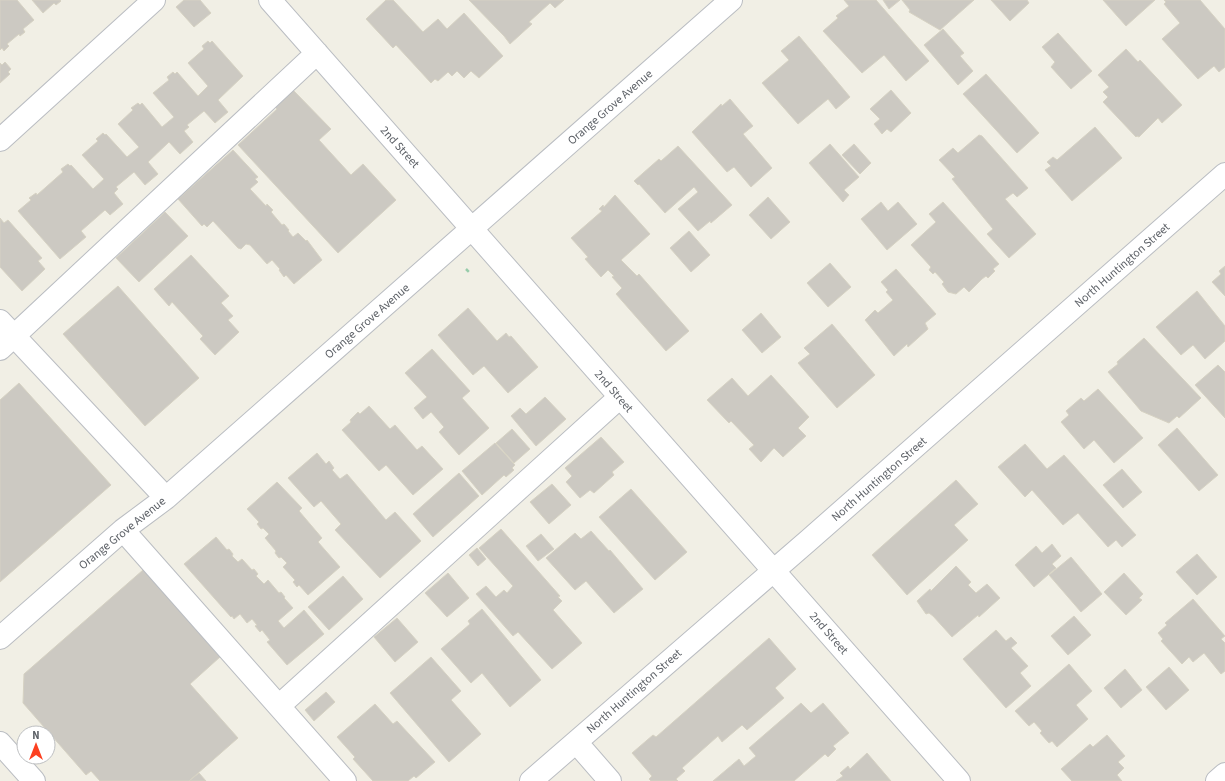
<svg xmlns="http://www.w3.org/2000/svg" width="1225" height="781" font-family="'Source Sans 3',sans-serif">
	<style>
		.building { fill: #ccc9c2; stroke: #d6d2c3 }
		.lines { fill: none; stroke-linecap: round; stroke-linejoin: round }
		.minor-casing { stroke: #babdc2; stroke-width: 24 }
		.path { stroke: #97ccaa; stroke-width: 2.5; stroke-dasharray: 4 2; stroke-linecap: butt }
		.minor { stroke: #fff; stroke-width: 22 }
		.labels { text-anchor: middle; stroke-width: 3; stroke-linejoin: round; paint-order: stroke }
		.street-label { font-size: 12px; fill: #5d6167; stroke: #fff }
	</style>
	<rect width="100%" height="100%" fill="#f1efe5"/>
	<path class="building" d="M0,0H17L34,20L23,29L25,32L20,36L19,34L7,44L9,46L4,51L2,48L0,50Z
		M32,0H60L61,1L56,5L54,3L43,13Z
		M184,0H200L211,13L194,27L176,7Z
		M386,0H393L423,32L438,19L447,29L464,13L503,56L479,78L471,71L464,78L457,71L452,76L448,72L438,81L435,79L431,83L396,45L393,48L366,19Z
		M469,0H564L555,8L550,3L529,22L532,24L510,44L504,36Z
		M844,0H876L929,61L906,81L884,55L862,73L823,31L838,18L836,16L849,6Z
		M883,0H900L889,9Z
		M902,0H974L940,30L909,12L910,10Z
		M991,0H1027L1029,3L1010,21Z
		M1103,0H1155L1126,26Z
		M1164,0H1200L1225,29V67L1219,72L1214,66L1198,79L1162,39L1180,23L1164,4L1166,2Z
		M943,29L964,53L960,56L973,71L958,85L924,45Z
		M1058,33L1092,71L1071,89L1051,67L1055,62L1042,47Z
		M799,36L850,97L836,109L828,99L798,124L762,83L789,60L781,51Z
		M208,41L210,43L212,41L243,76L218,100L228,112L215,123L204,111L187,125L189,127L184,131L193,142L180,154L169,142L148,162L158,174L145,185L134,172L116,187L118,189L114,193L123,204L110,215L105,210L81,231L86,237L60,259L18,211L31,200L29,198L36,193L37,195L63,172L61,169L68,164L70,166L71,165L93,189L104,179L82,155L98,141L96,139L103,133L105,135L106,134L127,157L139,147L118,124L133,110L131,108L138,103L140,105L142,103L162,127L174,117L153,93L169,80L167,77L173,72L175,74L177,72L198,96L208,86L188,63L204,49L202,46Z
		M1126,49L1138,62L1140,60L1182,105L1162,123L1158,118L1139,137L1137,136L1136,137L1103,102L1108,97L1103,92L1109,87L1098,75Z
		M5,62L11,69L8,72L10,74L0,83V63L2,65Z
		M986,74L1039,133L1017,153L963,94Z
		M293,90L331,129L319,140L351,175L363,164L396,200L338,253L238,145L277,109L275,107Z
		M891,90L911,113L891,132L887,129L882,134L874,124L880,119L870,109Z
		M730,99L753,126L743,134L772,168L751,187L734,167L727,172L692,132L721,104L722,106Z
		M1095,127L1122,158L1072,201L1045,170L1051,166L1047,162L1053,157L1057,160Z
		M979,135L982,136L1028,188L1017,197L1013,193L1005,199L1036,234L1009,258L987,234L993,229L952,179L955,177L939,160L953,148L958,153Z
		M830,144L859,177L844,190L849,195L843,202L809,163Z
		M854,144L871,163L860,174L842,155Z
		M678,146L732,205L711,223L710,221L698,231L678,209L698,192L694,187L665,213L639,184L638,185L634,181L659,159L661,161Z
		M233,150L258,177L255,179L258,182L250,189L266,206L267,204L273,210L271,212L282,225L284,224L289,230L288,231L293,237L298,233L306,241L307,240L322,260L294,284L286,275L284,277L279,270L280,269L272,260L267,264L250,245L246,244L241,249L238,248L213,221L207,227L204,224L202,226L178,199Z
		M615,195L650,234L621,260L637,276L639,274L689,331L666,351L616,294L622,288L612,277L614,276L608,270L601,277L585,259L588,257L571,238L602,211L599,209L603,205L604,207Z
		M768,197L790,222L771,239L749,215Z
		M881,202L888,211L898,202L917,224L887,250L861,219Z
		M943,202L999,264L993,269L995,271L988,278L986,276L982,279L969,292L964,287L956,294L948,292L942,284L944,282L935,272L933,274L929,270L931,267L911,245L936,222L929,214Z
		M165,212L188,236L139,282L116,258Z
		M0,218L4,223L8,220L42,258L38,261L45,269L22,291L0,267Z
		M689,231L710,255L691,272L670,248Z
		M191,255L229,296L221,303L233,316L228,320L239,332L215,355L200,339L203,336L172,302L169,306L154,289Z
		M830,263L851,287L828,307L807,283Z
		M1225,266V296L1212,282L1221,274L1219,271Z
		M896,269L936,314L925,323L928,329L908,347L907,344L894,356L865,320L875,310L878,313L893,300L886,292L888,290L881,282Z
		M118,286L199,378L145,426L63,334Z
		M1197,291L1225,326V341L1205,359L1193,345L1181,355L1156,327Z
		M468,308L497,341L506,333L509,337L511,336L538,367L508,393L484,366L473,375L438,335Z
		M761,313L781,337L762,353L742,330Z
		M832,324L875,375L837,408L798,363L810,354L804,348Z
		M1144,338L1201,398L1179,418L1177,416L1169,423L1141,411L1108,372L1118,364L1117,362Z
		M432,349L470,391L462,398L489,428L459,455L439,432L444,427L431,412L423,419L414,408L427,397L405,373Z
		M1218,365L1225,372V418L1195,385Z
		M771,375L809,417L798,428L806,436L783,457L774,448L761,462L749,449L754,445L731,421L729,423L707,400L732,378L748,396Z
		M19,383L111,485L0,582V400Z
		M1098,389L1143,438L1114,463L1094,440L1084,449L1061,422L1069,415L1066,411L1081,398L1084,401Z
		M545,397L566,419L536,446L511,416L520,408L526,414Z
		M369,406L390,429L395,425L417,450L422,446L443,469L413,495L386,465L379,471L342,430L351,422L350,420L358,412L360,414Z
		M1177,428L1218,475L1199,491L1158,445Z
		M512,429L530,449L514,463L496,443Z
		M601,437L624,462L612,472L614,475L594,493L590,490L580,498L566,482L572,476L565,468Z
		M495,443L515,465L512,468L514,470L506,477L504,475L482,495L462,471Z
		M1025,444L1047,469L1064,455L1136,535L1122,547L1116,540L1108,547L1078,513L1063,525L1032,490L1025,497L998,467Z
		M317,453L326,464L329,461L334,468L332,470L340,479L347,474L386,520L395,512L421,541L380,578L335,530L341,524L321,501L314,507L288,478Z
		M1122,469L1142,492L1123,508L1103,485Z
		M459,473L479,496L433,537L413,514Z
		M956,480L978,504L954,525L968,540L907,595L872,555Z
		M277,482L302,508L299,511L322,538L318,542L340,567L308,595L299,585L297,587L293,582L295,580L283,567L287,563L281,557L279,558L275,553L276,551L265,538L269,534L263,528L261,529L257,524L259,522L247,509Z
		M552,484L571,505L549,524L530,502Z
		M631,489L687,552L655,580L599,517Z
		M501,529L560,596L558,597L562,601L553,610L582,643L552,669L518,632L513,636L476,594L486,586L496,597L504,590L507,593L513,586L479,548Z
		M591,531L609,551L610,550L643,589L614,613L586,581L575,590L546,558L575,533L581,539Z
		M541,534L554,549L538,561L526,546Z
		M216,537L227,550L229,549L233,554L232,556L238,562L242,559L252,570L254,569L258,574L256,576L264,584L268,580L279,593L281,592L285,597L284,598L293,608L278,621L284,628L304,610L324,634L287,665L267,642L270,640L262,630L260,632L255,626L257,625L252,619L247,623L240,614L234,619L232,616L231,617L184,564Z
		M1052,544L1061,556L1052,564L1056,568L1034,587L1015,565L1036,546L1042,553Z
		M477,548L486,559L478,566L469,555Z
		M1197,554L1217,577L1197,595L1176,572Z
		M1071,557L1102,594L1081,612L1049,575Z
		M956,566L971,582L968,585L976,593L987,584L1000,598L979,617L978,615L952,637L933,616L929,613L926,614L917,601L930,589L931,591Z
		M143,570L147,574L153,570L159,587L220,657L190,684L238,738L189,781H100L91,771L86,775L23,703L24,674Z
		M448,573L469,598L447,617L425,593Z
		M1124,573L1143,594L1139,598L1142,600L1126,615L1104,592Z
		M343,576L363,599L329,630L308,607Z
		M1193,599L1225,636L1221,639L1225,643V671L1221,674L1204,653L1193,662L1189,657L1182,664L1161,641L1163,639L1158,633L1167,625L1165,623Z
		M482,609L541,680L510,707L482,673L471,683L441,649L470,624L468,621Z
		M1074,616L1091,635L1068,655L1051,636Z
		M397,618L418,642L395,662L374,637Z
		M996,630L1006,641L1011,637L1017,643L1011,648L1028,666L1020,673L1031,686L1006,708L963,659Z
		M769,638L796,669L775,688L784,698L747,730L742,725L722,742L718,736L682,768L685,771L676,779L678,781H651L649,779L652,776L632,753L653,735L656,737Z
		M431,657L461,691L451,700L481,734L449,762L390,693Z
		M1069,664L1092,691L1076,705L1088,719L1057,747L1052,741L1049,743L1040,733L1042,731L1034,722L1029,726L1015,711Z
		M1169,667L1189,690L1166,710L1146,687Z
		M1125,669L1142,690L1121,708L1104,688Z
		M326,692L335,702L314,721L305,710Z
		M801,703L811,713L823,703L849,733L833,746L836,749L828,757L825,754L794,781H713L739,759L744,766L756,756L749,748Z
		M375,704L393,724L397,721L435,762L416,778L414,776L408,781H373L353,759L355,757L337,737Z
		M1107,735L1125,756L1118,762L1124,768L1117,775L1122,781H1072L1061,769L1090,744L1093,747Z
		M867,753L891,781H836L843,776L840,773L848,766L850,769Z
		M199,773L206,781H189Z"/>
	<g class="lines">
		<g class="minor-casing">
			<path id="minor" d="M270,0L959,781
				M0,140L154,0
				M0,321L166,498
				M0,349L317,53
				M123,530L345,781
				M0,638L123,530L166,498L731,0
				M280,705L620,397
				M576,742L610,781
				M0,743L34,781
				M531,781L809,540L1225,174
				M1217,781L1225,774"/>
		</g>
		<path class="path" d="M466,269L470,273"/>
		<use href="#minor" class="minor"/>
	</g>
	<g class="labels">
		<g class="street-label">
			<text transform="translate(610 107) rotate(-41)" y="4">Orange Grove Avenue</text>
			<text transform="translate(400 147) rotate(48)" y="4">2nd Street</text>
			<text transform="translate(1122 265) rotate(-41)" y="4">North Huntington Street</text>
			<text transform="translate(367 321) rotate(-41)" y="4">Orange Grove Avenue</text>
			<text transform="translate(614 391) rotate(49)" y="4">2nd Street</text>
			<text transform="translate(879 479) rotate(-41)" y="4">North Huntington Street</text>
			<text transform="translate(122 533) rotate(-39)" y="4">Orange Grove Avenue</text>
			<text transform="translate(829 633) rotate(49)" y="4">2nd Street</text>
			<text transform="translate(634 691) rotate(-41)" y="4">North Huntington Street</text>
		</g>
	</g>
	<g transform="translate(36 745)"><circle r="19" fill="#ffffff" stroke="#bec0c2"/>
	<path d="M0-3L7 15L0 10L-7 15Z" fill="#fc4020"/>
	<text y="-6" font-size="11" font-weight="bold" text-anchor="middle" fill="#5d6167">N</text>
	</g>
</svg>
